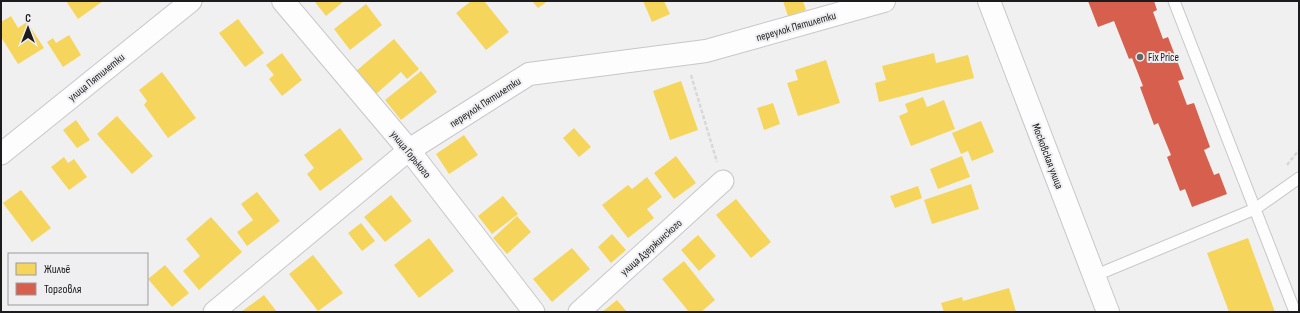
<svg xmlns="http://www.w3.org/2000/svg" width="1300" height="313" font-family="'Sofia Sans Condensed',sans-serif">
	<style>
		.homes { fill: #f6d55c }
		.shops { fill: #d6604d }
		.lines { fill: none; stroke-linecap: round; stroke-linejoin: round }
		.service-casing { stroke: #c7c7c8; stroke-width: 13 }
		.minor-casing { stroke: #c7c7c8; stroke-width: 23 }
		.tertiary-casing { stroke: #c7c7c8; stroke-width: 24 }
		.path { stroke: #d8d8d8; stroke-width: 2.5; stroke-dasharray: 4 2; stroke-linecap: butt }
		.service { stroke: #fdfdfd; stroke-width: 11 }
		.minor { stroke: #fdfdfd; stroke-width: 21 }
		.tertiary { stroke: #fdfdfd; stroke-width: 22 }
		.poi-dot { fill: #666668; stroke: #efeff2; stroke-width: 1.5 }
		.labels { text-anchor: middle; stroke-width: 4; stroke-linejoin: round; paint-order: stroke }
		.street-label { font-size: 11px; fill: #1c1c1e; stroke: #efeff2 }
		.poi-label { font-size: 11px; fill: #1c1c1e; stroke: #efeff2; text-anchor: start }
	</style>
	<rect width="100%" height="100%" fill="#f0f0f1"/>
	<path class="homes" d="M66,1H103L78,19Z
		M317,1H344L326,16L315,2Z
		M471,1H484L509,32L486,50L456,13Z
		M532,1H548L538,8Z
		M643,1H664L670,14L652,22Z
		M783,1H803L806,10L788,16Z
		M366,4L382,25L350,50L334,29Z
		M11,16L18,28L27,22L44,48L18,64L1,37V22Z
		M238,19L264,53L245,67L219,33Z
		M69,35L81,55L63,67L47,42L53,38L56,43Z
		M394,39L419,69L407,79L401,72L376,94L356,71Z
		M282,53L302,80L282,96L269,79L274,75L266,65Z
		M934,53L936,63L968,55L974,78L879,102L875,83L886,80L882,66Z
		M826,60L840,103L798,116L787,83L798,80L795,70Z
		M421,71L437,92L401,120L385,100Z
		M162,72L196,118L168,138L144,105L147,101L139,90Z
		M681,81L698,130L670,140L653,91Z
		M923,97L927,107L944,100L955,129L911,146L899,116L908,112L905,104Z
		M773,103L780,124L764,130L757,108Z
		M117,116L153,156L132,174L97,134Z
		M76,120L90,140L77,148L63,130Z
		M981,121L994,152L972,161L968,151L961,154L952,133Z
		M340,128L363,159L320,191L307,174L314,168L304,155Z
		M574,128L591,147L579,157L563,138Z
		M464,135L478,155L449,174L436,154Z
		M676,156L696,183L674,199L654,173Z
		M962,156L970,177L938,189L930,169Z
		M64,157L68,163L74,159L87,177L69,190L51,167Z
		M647,177L662,197L647,209L654,218L628,238L602,205L628,185L632,189Z
		M971,184L979,209L932,224L924,200Z
		M918,186L922,198L895,208L890,196Z
		M21,190L51,228L32,242L3,203Z
		M257,192L280,221L247,246L237,232L253,220L241,204Z
		M391,195L412,221L385,242L364,217Z
		M503,196L518,214L492,234L478,216Z
		M736,199L771,242L751,258L716,215Z
		M517,216L531,232L507,254L493,238Z
		M211,217L242,252L199,290L183,271L200,256L186,239Z
		M361,223L375,241L362,251L348,233Z
		M612,234L626,250L611,263L598,247Z
		M698,235L716,256L699,271L681,250Z
		M429,238L454,271L419,298L394,265Z
		M1248,238L1275,312H1229L1207,253Z
		M572,248L590,269L552,302L533,279Z
		M313,255L343,293L318,311L289,274Z
		M684,261L715,300L701,312H689L662,279Z
		M165,265L189,293L172,307L148,279Z
		M1009,288L1016,312H944L941,303L962,297L963,301Z
		M264,295L277,312H241Z
		M617,300L627,312H602Z"/>
	<path class="shops" d="M1088,1H1154L1157,10L1153,12L1163,39L1168,37L1184,79L1178,81L1187,105L1194,103L1210,147L1204,150L1214,175L1219,173L1227,194L1192,207L1185,189L1180,191L1167,157L1171,155L1158,123L1154,125L1140,87L1143,86L1132,58L1129,59L1114,21L1098,27Z"/>
	<g class="lines">
		<g class="service-casing">
			<path id="service" d="M1174,1L1295,312
				M1094,276L1255,209L1299,178"/>
		</g>
		<g class="minor-casing">
			<path id="minor" d="M1,154L191,1
				M214,312L409,150L534,312
				M579,312L723,181"/>
		</g>
		<g class="tertiary-casing">
			<path id="tertiary" d="M283,1L409,150L529,74L706,51L884,1
				M989,1L1108,312"/>
		</g>
		<path class="path" d="M691,75L717,162
			M1287,165L1299,150"/>
		<use href="#service" class="service"/>
		<use href="#minor" class="minor"/>
		<use href="#tertiary" class="tertiary"/>
	</g>
	<circle class="poi-dot" cx="1140" cy="57" r="4"/>
	<g class="labels">
		<g class="street-label">
			<text transform="translate(796 26) rotate(-16)" y="4">переулок Пятилетки</text>
			<text transform="translate(96 77) rotate(-39)" y="4">улица Пятилетки</text>
			<text transform="translate(485 102) rotate(-33)" y="4">переулок Пятилетки</text>
			<text transform="translate(411 154) rotate(51)" y="4">улица Горького</text>
			<text transform="translate(1048 156) rotate(69)" y="4">Московская улица</text>
			<text transform="translate(651 247) rotate(-42)" y="4">улица Дзержинского</text>
		</g>
		<g class="poi-label">
			<text x="1148" y="61">Fix Price</text>
		</g>
	</g>
	<rect width="1300" height="313" fill="none" stroke="#1c1c1e" stroke-width="4"/>
	<rect x="8" y="253" width="140" height="52" fill="#efeff2" stroke="#9b9b9d"/>
	<rect x="16" y="263" width="20" height="12" fill="#f6d55c" stroke="#9b9b9d"/>
	<text x="44" y="273" font-size="12" fill="#1c1c1e">Жильё</text>
	<rect x="16" y="283" width="20" height="12" fill="#d6604d" stroke="#9b9b9d"/>
	<text x="44" y="293" font-size="12" fill="#1c1c1e">Торговля</text>
	<g transform="translate(28 28)" stroke="#efeff2" stroke-width="3" paint-order="stroke">
	<path d="M0-3L7 15L0 10L-7 15Z" fill="#1c1c1e"/>
	<text y="-6" font-size="11" font-weight="bold" text-anchor="middle" fill="#1c1c1e">С</text>
	</g>
</svg>
